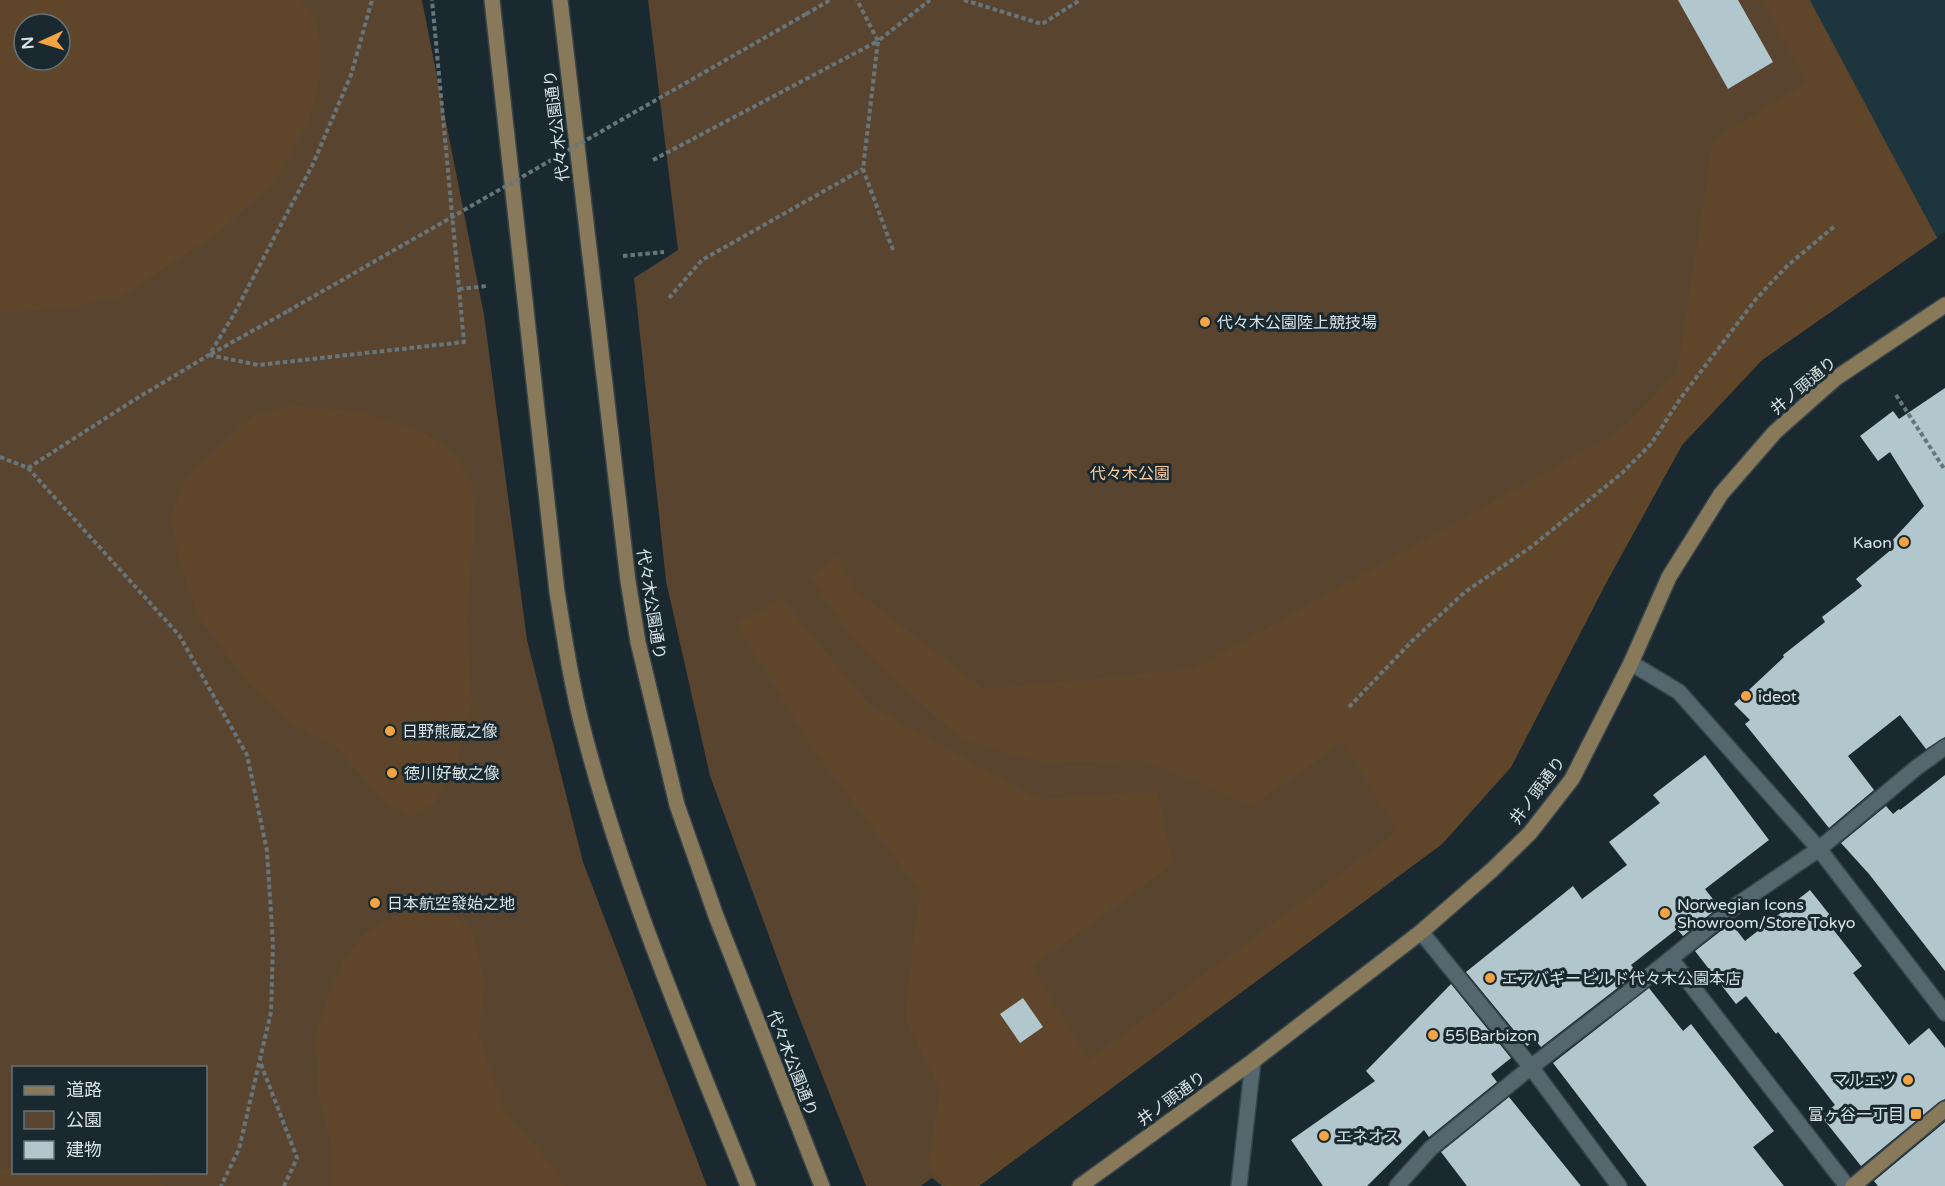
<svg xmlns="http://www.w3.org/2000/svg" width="1945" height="1186" font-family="'Varela Round','Noto Sans JP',sans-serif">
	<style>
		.built { fill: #1d363d }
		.green { fill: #59442f; fill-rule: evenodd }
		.forest { fill: #5f462b; fill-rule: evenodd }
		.building { fill: #b2c6cd }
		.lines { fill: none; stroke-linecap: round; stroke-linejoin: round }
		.street-casing { stroke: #374449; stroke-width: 18 }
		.secondary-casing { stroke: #374449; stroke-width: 18 }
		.path { stroke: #68757a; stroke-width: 4; stroke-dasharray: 4.5 3; stroke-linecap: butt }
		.street { stroke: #55676e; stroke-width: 15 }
		.secondary { stroke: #877959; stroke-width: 15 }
		.path-bridge { stroke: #68757a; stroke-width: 4; stroke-dasharray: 4.5 3; stroke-linecap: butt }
		.poi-dot { fill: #f4a443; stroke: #19292f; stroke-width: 2 }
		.labels { text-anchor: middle; stroke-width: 6; stroke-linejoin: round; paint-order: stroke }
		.street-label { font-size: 16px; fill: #d9e3e6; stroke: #19292f }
		.poi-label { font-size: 16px; fill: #d9e3e6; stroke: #19292f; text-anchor: start }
		.park-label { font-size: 16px; fill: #fccd9c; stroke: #19292f }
	</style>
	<rect width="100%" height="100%" fill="#19292f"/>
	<path class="built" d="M1810,0H1945V232L1937,238Z"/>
	<path class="green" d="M0,0H422L484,315L527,640L583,862L707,1186H0ZM24,24H60V60H24ZM14,1068H206V1172H14Z
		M648,0H1810L1937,238L1762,360L1682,445L1606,583L1511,767L1442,844L979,1186H942L932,1178L921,1186H866L794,1004L710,776L666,581L634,278L678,250Z"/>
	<path class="forest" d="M0,0H300L311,11L319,29L321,70L309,121L273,184L219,232L121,297L67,308L0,313ZM24,24H60V60H24Z
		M1762,0H1808L1937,238L1762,360L1682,445L1606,583L1511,767L1442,844L979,1186H946L928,1166L940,1090L905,1018L914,934L921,892L814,751L736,624L782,599L871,706L1038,799L1157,791L1173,864L1032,967L1088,1060L1398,831L1343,743L1251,806L1193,780L1141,761L1044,763L964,741L909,694L853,640L810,577L835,556L856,591L984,689L1193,669L1621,430L1677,372L1713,140L1807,82Z
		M291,405L362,412L421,431L454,452L473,486L474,532L467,616L472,704L455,766L434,804L409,817L384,802L336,747L288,721L244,679L198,617L179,560L171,517L183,484L195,466L253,416Z
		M409,910L455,916L473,931L484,982L479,1036L503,1109L555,1169L564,1186H332V1146L318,1096L316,1038L327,997L344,959L365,933L386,920Z
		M13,1168L14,1172L156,1173L164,1186H0V1170Z"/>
	<path class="building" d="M1678,0H1738L1773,62L1728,89Z
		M1945,388V737L1926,749L1900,715L1848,756L1874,790L1829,828L1745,724L1750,720L1734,704L1784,657L1783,655L1825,622L1822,617L1862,586L1856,579L1892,549L1888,545L1924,506L1890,452L1878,461L1860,436L1893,411L1899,419Z
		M1705,755L1769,840L1705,889L1719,907L1683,936L1677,929L1631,965L1637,973L1541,1047L1535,1040L1527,1046L1466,972L1573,886L1582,899L1627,865L1609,842L1660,803L1653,795Z
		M1945,775V971L1869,874L1841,843L1886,806L1893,814L1899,809L1900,810Z
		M1810,890L1837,924L1832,928L1862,966L1853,973L1909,1045L1929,1028L1945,1048V1099L1939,1102L1861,1166L1821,1116L1835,1105L1778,1032L1776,1034L1746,996L1736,1004L1695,951L1731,923L1745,941Z
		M1451,984L1511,1058L1491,1074L1497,1082L1429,1137L1424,1130L1367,1186H1323L1291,1140L1375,1081L1366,1071Z
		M1649,988L1683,1031L1691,1024L1774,1131L1753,1147L1784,1186H1647L1553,1063Z
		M1023,998L1043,1027L1020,1043L1000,1014Z
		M1509,1097L1581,1186H1467L1441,1152Z
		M1945,1122V1186H1878L1874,1181Z"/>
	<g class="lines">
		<g class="street-casing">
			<path id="street" d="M1631,663L1679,692L1819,849L1945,1013
				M1421,932L1531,1067L1619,1186
				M1671,959L1847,1186
				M1239,1186L1253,1061
				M1397,1186L1431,1148L1531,1067L1638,985L1737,905L1819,849L1916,768L1945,747"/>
		</g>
		<g class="secondary-casing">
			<path id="secondary" d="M492,0L557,592C564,635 570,678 581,721C621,881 687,1033 748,1186
				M560,0L628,581L638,642L677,805L716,916L822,1186
				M1080,1186L1253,1061L1421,932L1492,870L1530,833L1572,779L1631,663L1669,577L1721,494L1775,432L1836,378L1945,305
				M1853,1186L1945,1109"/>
		</g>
		<path class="path" d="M964,0L1042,24L1080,0
			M806,14L830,0
			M653,160L878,41L857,0
			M893,250L863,169L878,41L930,0
			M623,256L664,252
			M459,289L487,286
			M669,298L702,260L863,169
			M211,354L288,311
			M209,355L258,365L464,342L432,0
			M1896,395L1945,470
			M0,457L28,468L179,635L247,755L267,851L273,944L271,1012L239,1149L221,1186
			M28,468L134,400L209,355L233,316L313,164L351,75L372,0
			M1349,707L1413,640L1465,592L1531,547L1621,474L1651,444L1680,399L1756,299L1787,266L1836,225
			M261,1064L297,1158L284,1186"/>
		<use href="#street" class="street"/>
		<use href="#secondary" class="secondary"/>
		<path class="path-bridge" d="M288,311L806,14"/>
	</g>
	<g class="poi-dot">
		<circle cx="1205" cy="322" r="6"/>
		<circle cx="1904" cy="542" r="6"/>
		<circle cx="1746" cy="696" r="6"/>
		<circle cx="390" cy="731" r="6"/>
		<circle cx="392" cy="773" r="6"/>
		<circle cx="375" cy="903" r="6"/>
		<circle cx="1665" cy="913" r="6"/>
		<circle cx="1490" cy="978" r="6"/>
		<circle cx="1433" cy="1035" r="6"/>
		<circle cx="1908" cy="1080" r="6"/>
		<rect x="1910" y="1108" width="12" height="12" rx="3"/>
		<circle cx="1324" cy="1136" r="6"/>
	</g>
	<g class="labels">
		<g class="street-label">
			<text transform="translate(556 126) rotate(-97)" y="6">代々木公園通り</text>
			<text transform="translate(1803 385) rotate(-40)" y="6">井ノ頭通り</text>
			<text transform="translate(652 604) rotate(81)" y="6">代々木公園通り</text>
			<text transform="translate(1537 790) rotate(-53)" y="6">井ノ頭通り</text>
			<text transform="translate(793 1063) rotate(69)" y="6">代々木公園通り</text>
			<text transform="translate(1171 1098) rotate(-36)" y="6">井ノ頭通り</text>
		</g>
		<g class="poi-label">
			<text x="1217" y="328">代々木公園陸上競技場</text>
			<text x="1892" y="548" text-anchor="end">Kaon</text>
			<text x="1758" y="702">ideot</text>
			<text x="402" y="737">日野熊蔵之像</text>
			<text x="404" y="779">徳川好敏之像</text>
			<text x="387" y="909">日本航空發始之地</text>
			<text x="1677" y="910">Norwegian Icons<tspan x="1677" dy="18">Showroom/Store Tokyo</tspan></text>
			<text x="1502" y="984">エアバギービルド代々木公園本店</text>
			<text x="1445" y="1041">55 Barbizon</text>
			<text x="1896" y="1086" text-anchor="end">マルエツ</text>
			<text x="1904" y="1120" text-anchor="end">富ヶ谷一丁目</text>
			<text x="1336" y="1142">エネオス</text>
		</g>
		<g class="park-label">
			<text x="1130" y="479">代々木公園</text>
		</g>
	</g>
	<rect x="12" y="1066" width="195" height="108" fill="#19292f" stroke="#667378" stroke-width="1.5"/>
	<rect x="24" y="1086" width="30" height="9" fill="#877959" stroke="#667378" stroke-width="1.5"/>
	<text x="66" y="1096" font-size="18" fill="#d9e3e6">道路</text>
	<rect x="24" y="1111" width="30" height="18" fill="#59442f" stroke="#667378" stroke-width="1.5"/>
	<text x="66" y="1126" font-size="18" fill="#d9e3e6">公園</text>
	<rect x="24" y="1141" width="30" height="18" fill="#b2c6cd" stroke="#667378" stroke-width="1.5"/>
	<text x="66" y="1156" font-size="18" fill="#d9e3e6">建物</text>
	<g transform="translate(42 42) rotate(266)"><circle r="28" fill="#19292f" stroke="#667378" stroke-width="1.5"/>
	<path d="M0-4.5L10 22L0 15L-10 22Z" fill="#f4a443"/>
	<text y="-9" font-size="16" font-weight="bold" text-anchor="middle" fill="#d9e3e6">N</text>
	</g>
</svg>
